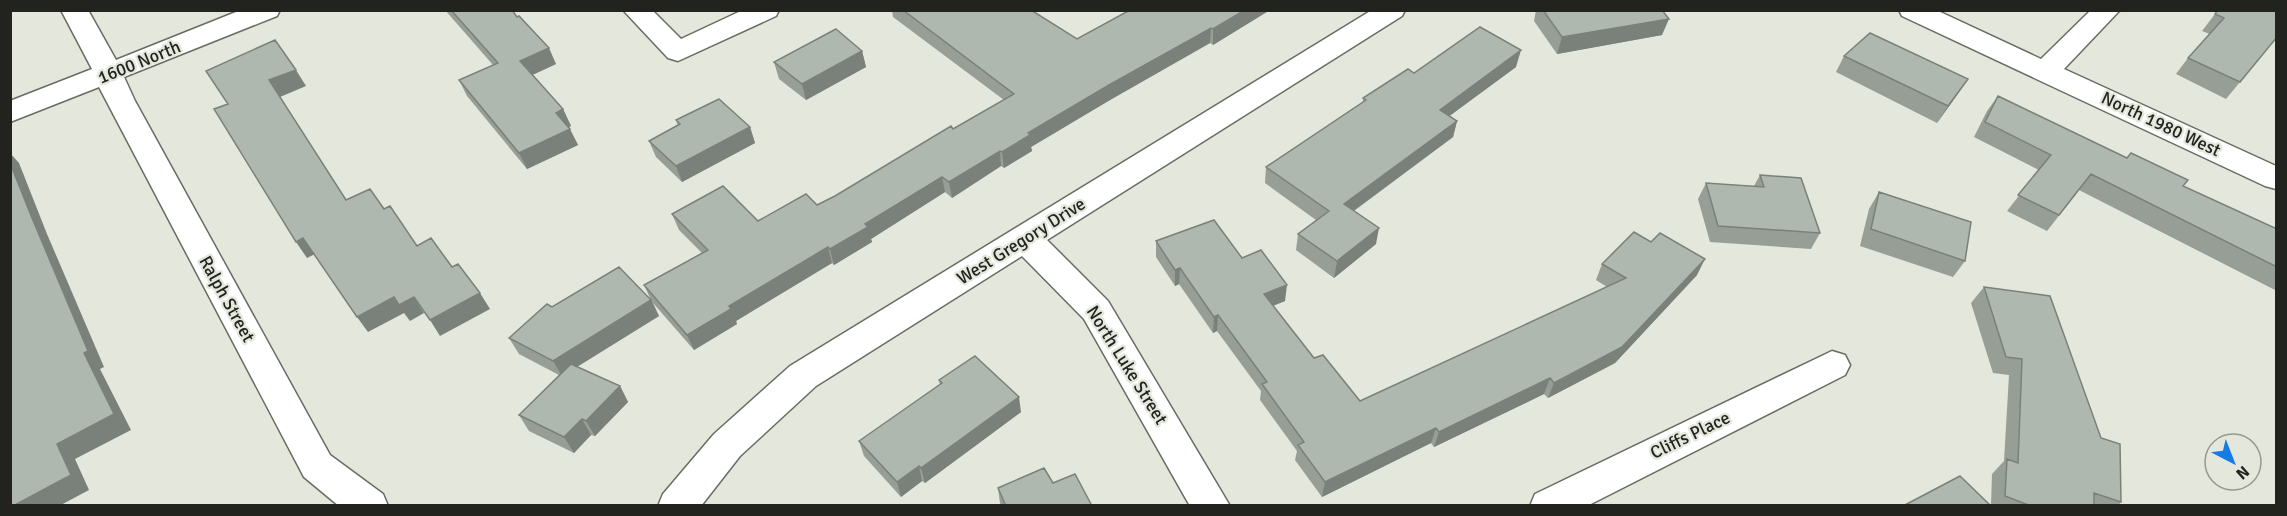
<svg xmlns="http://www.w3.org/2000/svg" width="2287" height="516" font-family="Signika,sans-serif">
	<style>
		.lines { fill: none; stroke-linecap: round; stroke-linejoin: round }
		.minor-casing { stroke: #696c62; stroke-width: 3 }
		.minor { fill: #fff; fill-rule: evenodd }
		.wall { fill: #969e96 }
		.shaded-wall { fill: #7a817a }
		.building { fill: #afb8af; stroke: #7a817a; stroke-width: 1.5 }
		.labels { text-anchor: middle; stroke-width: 4.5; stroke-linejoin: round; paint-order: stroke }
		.street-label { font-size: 18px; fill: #22231f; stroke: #e3e7dc }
	</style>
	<rect width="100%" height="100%" fill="#e3e7dc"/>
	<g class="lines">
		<g class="minor-casing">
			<path id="minor" d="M61,10H88L116,60L241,10H280L277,16L124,77L135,101L330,455L383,494L388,506H339L304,477L99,87L10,122V101L92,69Z
				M623,10H652L681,39L743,10H779L776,16L678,61L668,58Z
				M1372,10H1405L1402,16L1047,240L1108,301L1230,506H1190L1084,319L1022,256L816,386L740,456L701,506H658L663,494L714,434L790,366Z
				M1899,10H1936L2041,59L2091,10H2120L2064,69L2276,166V189L2265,186L1902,16Z
				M1832,351L1845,355L1850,365L1845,375L1587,506H1530L1535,494Z"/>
		</g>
		<use href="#minor" class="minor"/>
	</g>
	<path class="wall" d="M445,10H512L556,64L532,75L563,109L571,126L568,127L578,145L527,169L467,96L459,80L493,65Z
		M892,10H1031L1077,39L1130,10H1270L1213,45L1210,43L1110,100L1031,147L1032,151L1004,168L1001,166L952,198L945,192L871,239L872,242L834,265L832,263L736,321L737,324L694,350L653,303L659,316L577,367L620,386L628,402L595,436L591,435L574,453L529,431L519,415L559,375L519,354L509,338L552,307L650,298L644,285L702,253L679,230L672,214L758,221L817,205L835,196L1004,100L893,17Z
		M1536,10H1662V35L1557,54L1534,21Z
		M2218,10H2277L2240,82L2226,99L2176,74L2188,58L2210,34L2202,31Z
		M862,51L866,67L806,100L779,79L774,62Z
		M1844,56L1957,95L1937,123L1836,72Z
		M1516,67L1449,116L1457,121L1453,137L1354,211L1376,244L1334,278L1296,250L1298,234L1316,220L1265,183L1266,167L1363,102V98L1414,73Z
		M1998,96L2127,158L2183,186L2277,229V291L2079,190L2047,231L2007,211L2039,170L1974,137L1987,111Z
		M676,120L750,127L755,143L682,182L656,157L649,141L678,126Z
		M1760,175L1820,233L1811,249L1710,242L1698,199L1706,183L1754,186Z
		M1879,192L1965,261L1953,277L1860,246L1869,209Z
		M1156,241L1242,258L1285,301L1273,306L1314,358L1360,401L1607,287L1596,280L1602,264L1697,275L1615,363L1548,398L1544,394L1434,447L1431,443L1322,497L1295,460L1297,451L1260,400L1261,391L1217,331L1213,333L1179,284L1175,286L1156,257Z
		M1984,287L2121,502L2118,506H1903L1991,505L1992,474L2004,461L2009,375L1993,373L1971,303Z
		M939,380L1021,412L925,483L922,481L901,497L864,456L859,441L940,385Z
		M1053,483L1092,506H1001L1000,503L998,488Z"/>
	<path class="shaded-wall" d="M1245,10H1270L1213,45V29Z
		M1669,19L1662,35L1557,54L1562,37Z
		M1211,28L1210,43L1110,100L1031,147L1032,151L1004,168L1002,152L1028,133L1109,85Z
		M549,48L556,64L528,77L520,61Z
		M1521,50L1516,67L1436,126L1440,110Z
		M862,51L866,67L806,100L802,84Z
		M296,70L306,86L280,97L269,80Z
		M1968,79L1957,95L1937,123L1948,106Z
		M563,109L571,126L564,129L556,113Z
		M1457,121L1453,137L1341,220L1344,204Z
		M750,127L755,143L682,182L676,166Z
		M570,129L578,145L527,169L519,153Z
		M1000,151L1001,166L952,198L949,182Z
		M10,153L19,163L47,234L104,367L100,369L131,430L75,459L89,490L59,506H13L57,444L84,353L10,163Z
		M942,177L945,192L871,239L872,242L834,265L830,249L865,224Z
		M1379,228L1376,244L1334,278L1337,261Z
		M303,238L315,254L307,258L296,242Z
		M828,247L832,263L736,321L737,324L694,350L687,335L729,306Z
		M1705,259L1697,275L1615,363L1548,398L1554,383Z
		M1180,268L1179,284L1175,286V270Z
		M1287,285L1285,301L1262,310L1264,294Z
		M480,293L490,309L440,336L430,320Z
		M394,297H414L424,313L410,321L404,313L368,332L357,317Z
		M651,300L659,316L562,376L553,361Z
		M1218,315L1217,331L1213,333L1214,317Z
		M1550,378L1544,394L1434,447L1439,432Z
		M620,386L628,402L595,436L586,421Z
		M1019,397L1021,412L925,483L921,468Z
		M582,419L591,435L574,453L564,437Z
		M1436,428L1431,443L1322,497L1325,482Z
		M919,466L922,481L901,497L897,482Z"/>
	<path class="building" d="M451,10H512L517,17L519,16L549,48L520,61L563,109L556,113L570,129L519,153L459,80L498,63Z
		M903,10H1031L1077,39L1130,10H1245L1213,29L1211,28L1109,85L1028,133L1030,135L1002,152L1000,151L949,182L942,177L865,224L868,227L830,249L828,247L729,306L731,309L687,335L644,285L708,250L672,214L723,186L758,221L806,194L817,205L835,196L951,126L953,129L1014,94Z
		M1543,10H1662L1669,19L1562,37Z
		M2218,10H2277V37L2240,82L2188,58L2224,18L2215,14Z
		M1480,27L1521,50L1440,110L1457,121L1344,204L1379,228L1337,261L1298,234L1329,211L1266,167L1366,100L1363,98L1408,69L1414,73Z
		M836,29L862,51L802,84L774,62Z
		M1870,33L1968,79L1948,106L1844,56Z
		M275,40L296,70L269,80L346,200L370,189L384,209L390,206L417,246L431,238L452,267L458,264L480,293L430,320L414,297L399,305L394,297L357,317L303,238L296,242L214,109L228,104L206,71Z
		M1998,96L2127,158L2131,153L2188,180L2183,186L2277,229V267L2091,174L2059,215L2018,195L2051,155L1985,122Z
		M719,99L750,127L676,166L649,141L680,124L676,120Z
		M10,163L32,218L88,351L84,353L114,414L57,444L71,475L13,506H10Z
		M1760,175L1801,178L1820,233L1718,226L1706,183L1764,187Z
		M1879,192L1971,222L1965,261L1871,229Z
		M1214,220L1242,258L1261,250L1287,285L1264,294L1314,358L1323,355L1360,401L1626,278L1602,264L1634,232L1651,242L1660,233L1705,259L1622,347L1554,383L1550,378L1439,432L1436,428L1325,482L1298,445L1304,442L1262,384L1267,382L1218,315L1214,317L1180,268L1175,270L1156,241Z
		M619,267L651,300L553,361L509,338L547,304L552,307Z
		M1984,287L2050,296L2101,438L2120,444L2121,502L2094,493V506H2031L2005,496L2007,459L2018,463L2022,359L2006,357Z
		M975,356L1019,397L921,468L919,466L897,482L859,441L942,383L939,380Z
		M571,364L620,386L586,421L582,419L564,437L519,415Z
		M1044,468L1053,483L1075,474L1092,506H1006L998,488Z
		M1960,476L1991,506H1903Z"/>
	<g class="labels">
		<g class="street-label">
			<text transform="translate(139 62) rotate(-22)" y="6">1600 North</text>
			<text transform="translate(2161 124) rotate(25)" y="6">North 1980 West</text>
			<text transform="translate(1021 241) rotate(-32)" y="6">West Gregory Drive</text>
			<text transform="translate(227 299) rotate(61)" y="6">Ralph Street</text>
			<text transform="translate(1127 365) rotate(58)" y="6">North Luke Street</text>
			<text transform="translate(1690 435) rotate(-26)" y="6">Cliffs Place</text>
		</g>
	</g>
	<rect width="2287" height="516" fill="none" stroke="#22231f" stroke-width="24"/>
	<g transform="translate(2233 462) rotate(138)"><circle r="28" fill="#e3e7dc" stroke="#969990" stroke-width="1.5"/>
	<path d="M0-4.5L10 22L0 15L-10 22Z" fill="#147ce4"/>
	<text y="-9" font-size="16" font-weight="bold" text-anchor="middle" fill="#22231f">N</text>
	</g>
</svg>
